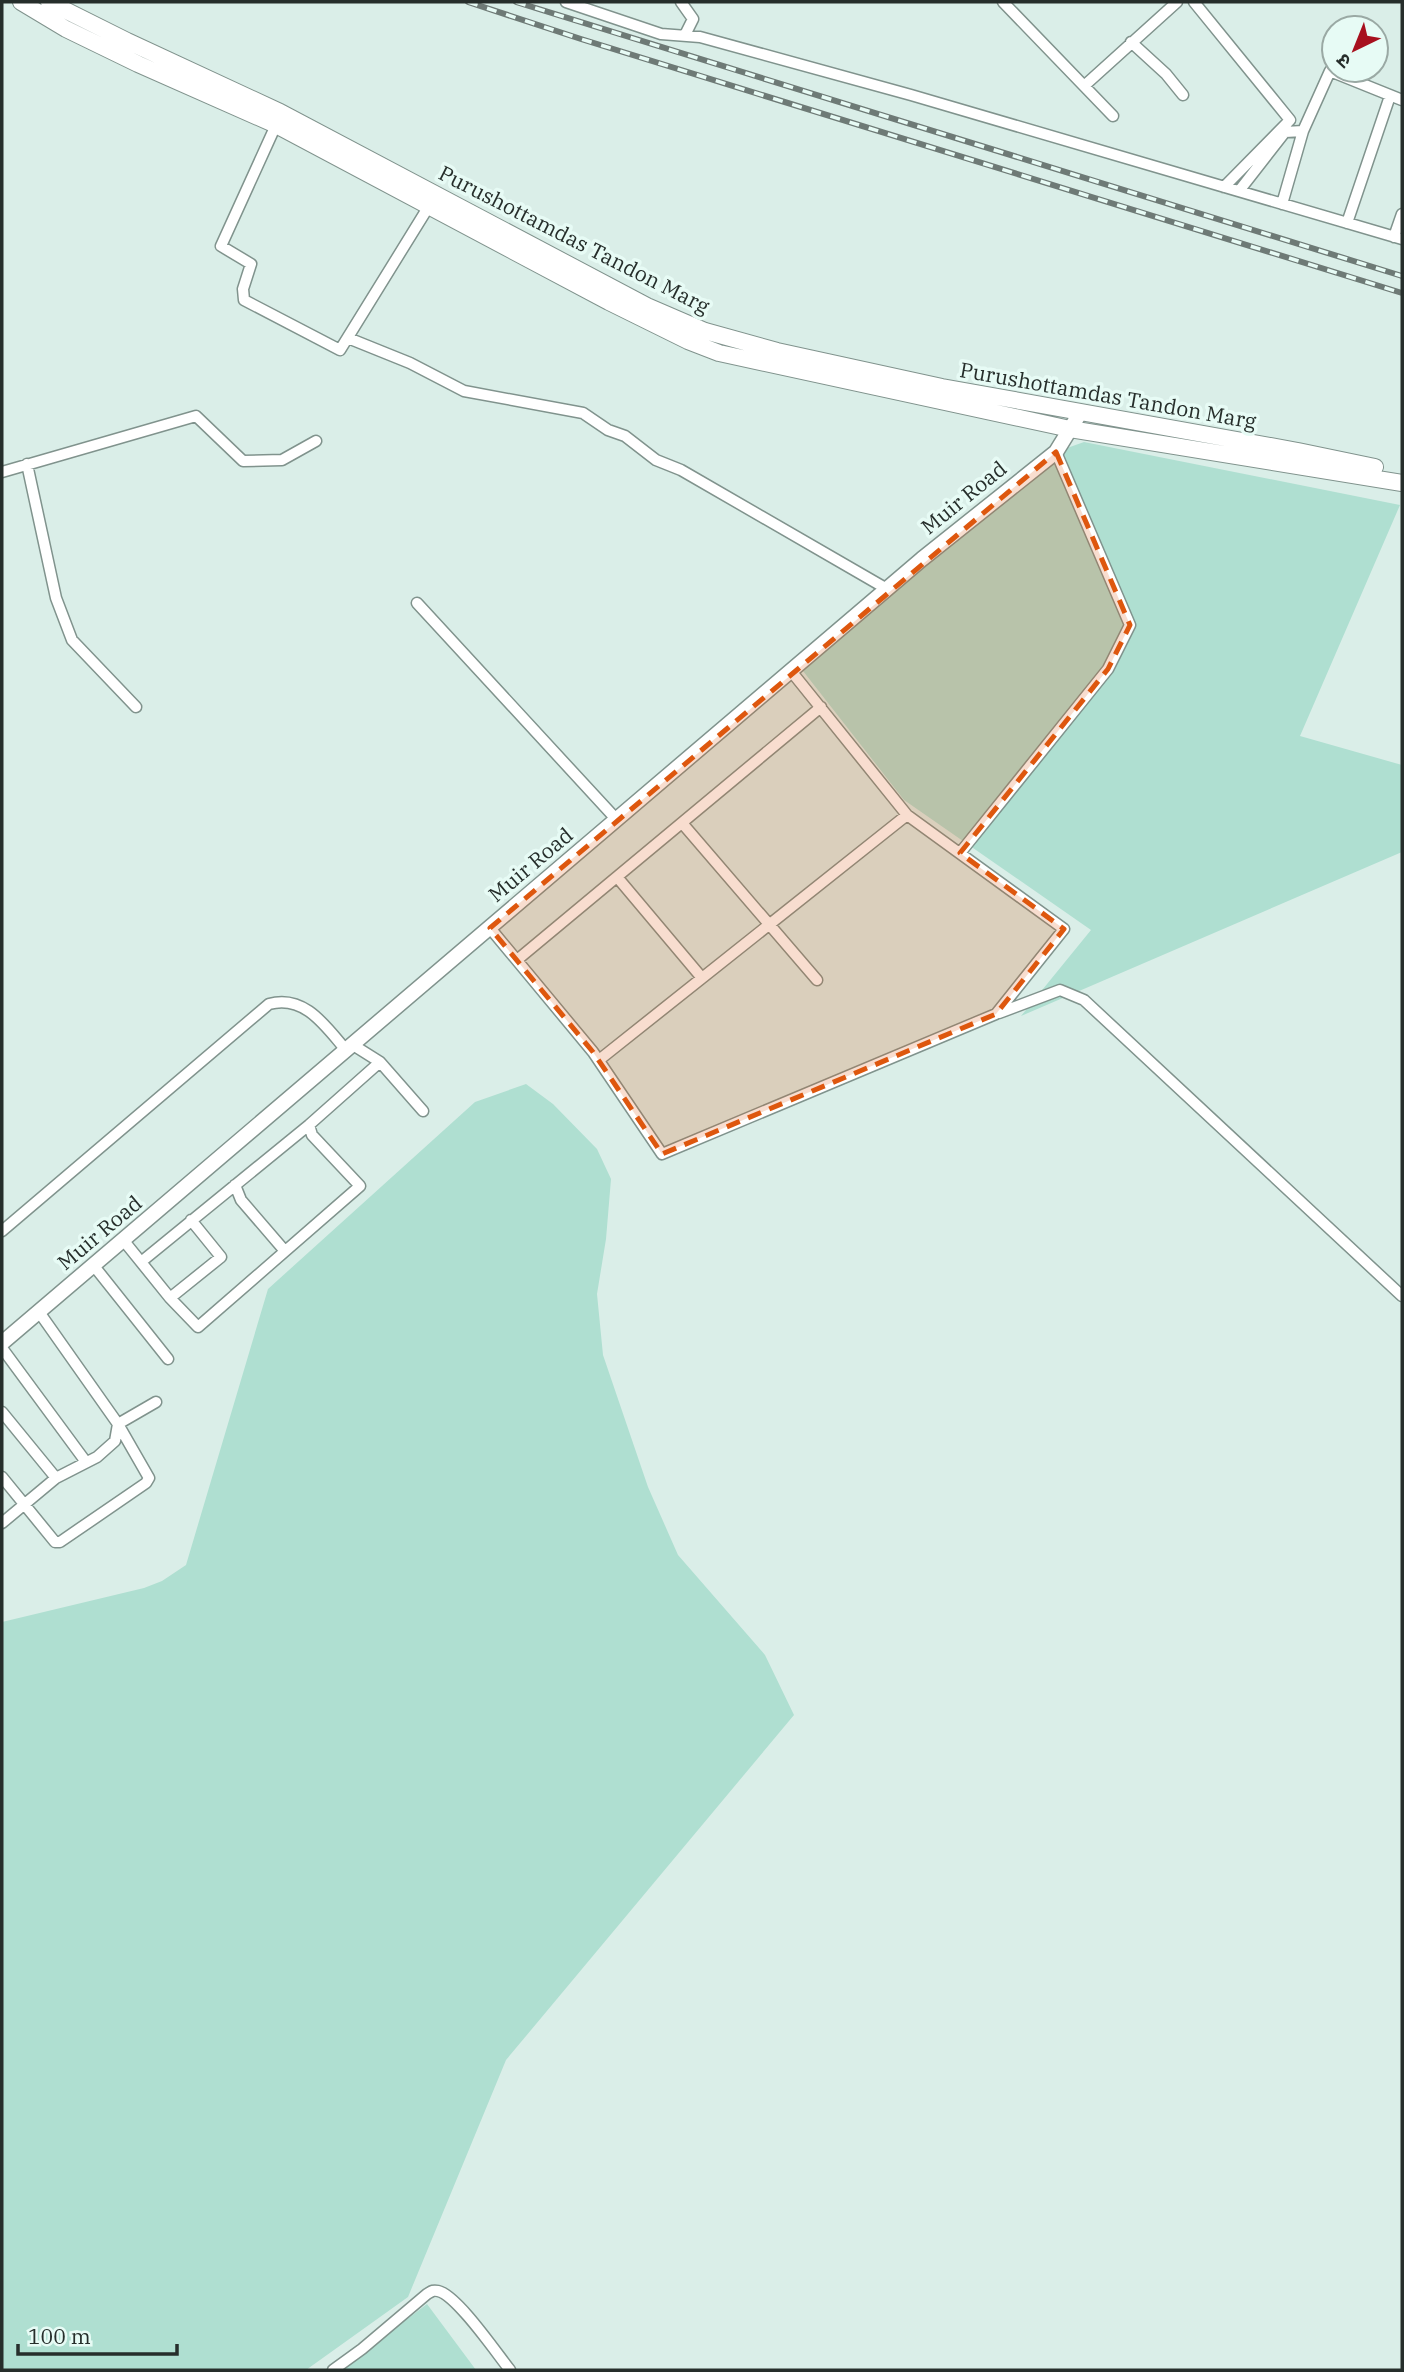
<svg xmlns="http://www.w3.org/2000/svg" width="1404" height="2372" font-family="'IBM Plex Serif','Noto Sans Devanagari',serif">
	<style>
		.green { fill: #afdfd1 }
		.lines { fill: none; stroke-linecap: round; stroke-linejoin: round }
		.street-casing { stroke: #80938d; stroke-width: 13 }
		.secondary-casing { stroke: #80938d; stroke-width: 17 }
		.primary-casing { stroke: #80938d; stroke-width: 18 }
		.street { stroke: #fff; stroke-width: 10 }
		.secondary { stroke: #fff; stroke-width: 14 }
		.primary { stroke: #fff; stroke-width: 16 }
		.rail-casing { stroke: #6e7a76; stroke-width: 6 }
		.rail { stroke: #e7fbf5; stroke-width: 3.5; stroke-dasharray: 10; stroke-linecap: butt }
		.marked { fill: #de570e; fill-opacity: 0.2; stroke: #de570e; stroke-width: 5; stroke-dasharray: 14 9; stroke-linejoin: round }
		.labels { text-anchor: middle; stroke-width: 7; stroke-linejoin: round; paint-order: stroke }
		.street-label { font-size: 21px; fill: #262e2b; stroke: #e7fbf5 }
	</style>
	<rect width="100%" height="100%" fill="#daeee8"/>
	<path class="green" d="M1084,442L1400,505L1300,736L1402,765V852L1021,1016L1091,930L904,800L803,671L1056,452Z
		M526,1084L553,1104L597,1149L611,1179L606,1239L597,1294L603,1355L648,1487L678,1555L765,1655L794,1715L506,2060L408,2297L306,2370H2V1622L144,1588L162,1581L186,1565L268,1289L475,1102Z
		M427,2304L476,2370H340Z"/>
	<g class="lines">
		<g class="street-casing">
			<path id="street" d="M566,2L661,34L700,37L911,95L1402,239
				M681,2L693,19L685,35
				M1003,2L1113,116
				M1194,2L1290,120L1224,187
				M1131,42L1166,74L1183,95
				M1084,86L1177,2
				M276,125L221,246L251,264L243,289L244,300L340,350L429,206
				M1239,191L1285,132L1303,131
				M1282,204L1303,131L1330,71L1402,100
				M1347,223L1390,96
				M1394,237L1402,214
				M348,338L410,363L464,391L583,413L608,430L625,436L656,460L681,470L887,589
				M27,464L56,598L72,640L136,707
				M2,472L196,416L243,461L282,460L316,441
				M417,603L617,820
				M682,823L817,980
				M960,853L1108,669L1130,625L1056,452
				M617,877L702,978
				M490,928L593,1052L662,1154L996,1014L1064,929L907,815L791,671
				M517,960L821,707
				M999,1013L1060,990L1084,1000L1402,1296
				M353,1045L380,1062L423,1111
				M599,1060L907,815
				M235,1185L241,1200L284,1250
				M2,1231L269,1004C305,994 326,1027 346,1050
				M124,1241L170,1298L198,1327L360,1186L312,1135L309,1125
				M141,1262L309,1125L380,1062
				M94,1266L168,1359
				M170,1298L221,1257L191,1220
				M2,1348L86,1462
				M2,1412L56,1478
				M2,1477L55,1542H60L146,1483L149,1478L118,1424L156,1402
				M2,1523L56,1478L97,1457L115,1441L118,1424L39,1312
				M333,2370L362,2349L427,2294C432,2291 433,2290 438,2291C457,2295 497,2354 510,2370"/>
		</g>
		<g class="secondary-casing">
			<path id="secondary" d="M2,1343L922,559L1056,452L1080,413"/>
		</g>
		<g class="primary-casing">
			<path id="primary" d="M21,2L66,29L138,64L276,125L609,302L688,341L719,353L1070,429L1402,483
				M49,2L127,41L280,112L647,306L705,331L777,351L942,387L1298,451L1375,467"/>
		</g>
		<use href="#street" class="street"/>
		<use href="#secondary" class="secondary"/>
		<use href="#primary" class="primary"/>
		<g class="rail-casing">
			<path id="rail" d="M468,2L581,39L1402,293
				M516,2L1402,276"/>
		</g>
		<use href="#rail" class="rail"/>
	</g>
	<path class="marked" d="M1056,452L1130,625L1108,669L960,853L1064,929L996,1014L662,1154L593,1052L490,928Z"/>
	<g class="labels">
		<g class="street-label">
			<text transform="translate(574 240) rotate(27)" y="7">Purushottamdas Tandon Marg</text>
			<text transform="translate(1108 396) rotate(10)" y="7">Purushottamdas Tandon Marg</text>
			<text transform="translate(964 498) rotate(-39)" y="7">Muir Road</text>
			<text transform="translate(531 865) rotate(-40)" y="7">Muir Road</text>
			<text transform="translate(100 1233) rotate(-40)" y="7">Muir Road</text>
		</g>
	</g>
	<rect width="1404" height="2372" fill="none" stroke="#262e2b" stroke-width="7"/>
	<g transform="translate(1355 49) rotate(223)"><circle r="33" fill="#e7fbf5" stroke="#9aa9a4" stroke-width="2"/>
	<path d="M0-5L12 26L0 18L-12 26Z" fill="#a7101e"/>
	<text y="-10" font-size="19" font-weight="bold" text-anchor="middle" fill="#262e2b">उ</text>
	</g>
	<path d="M18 2344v10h159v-10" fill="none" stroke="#262e2b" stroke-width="3.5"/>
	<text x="28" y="2344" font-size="21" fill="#262e2b" stroke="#e7fbf5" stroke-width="5" paint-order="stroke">100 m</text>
</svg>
